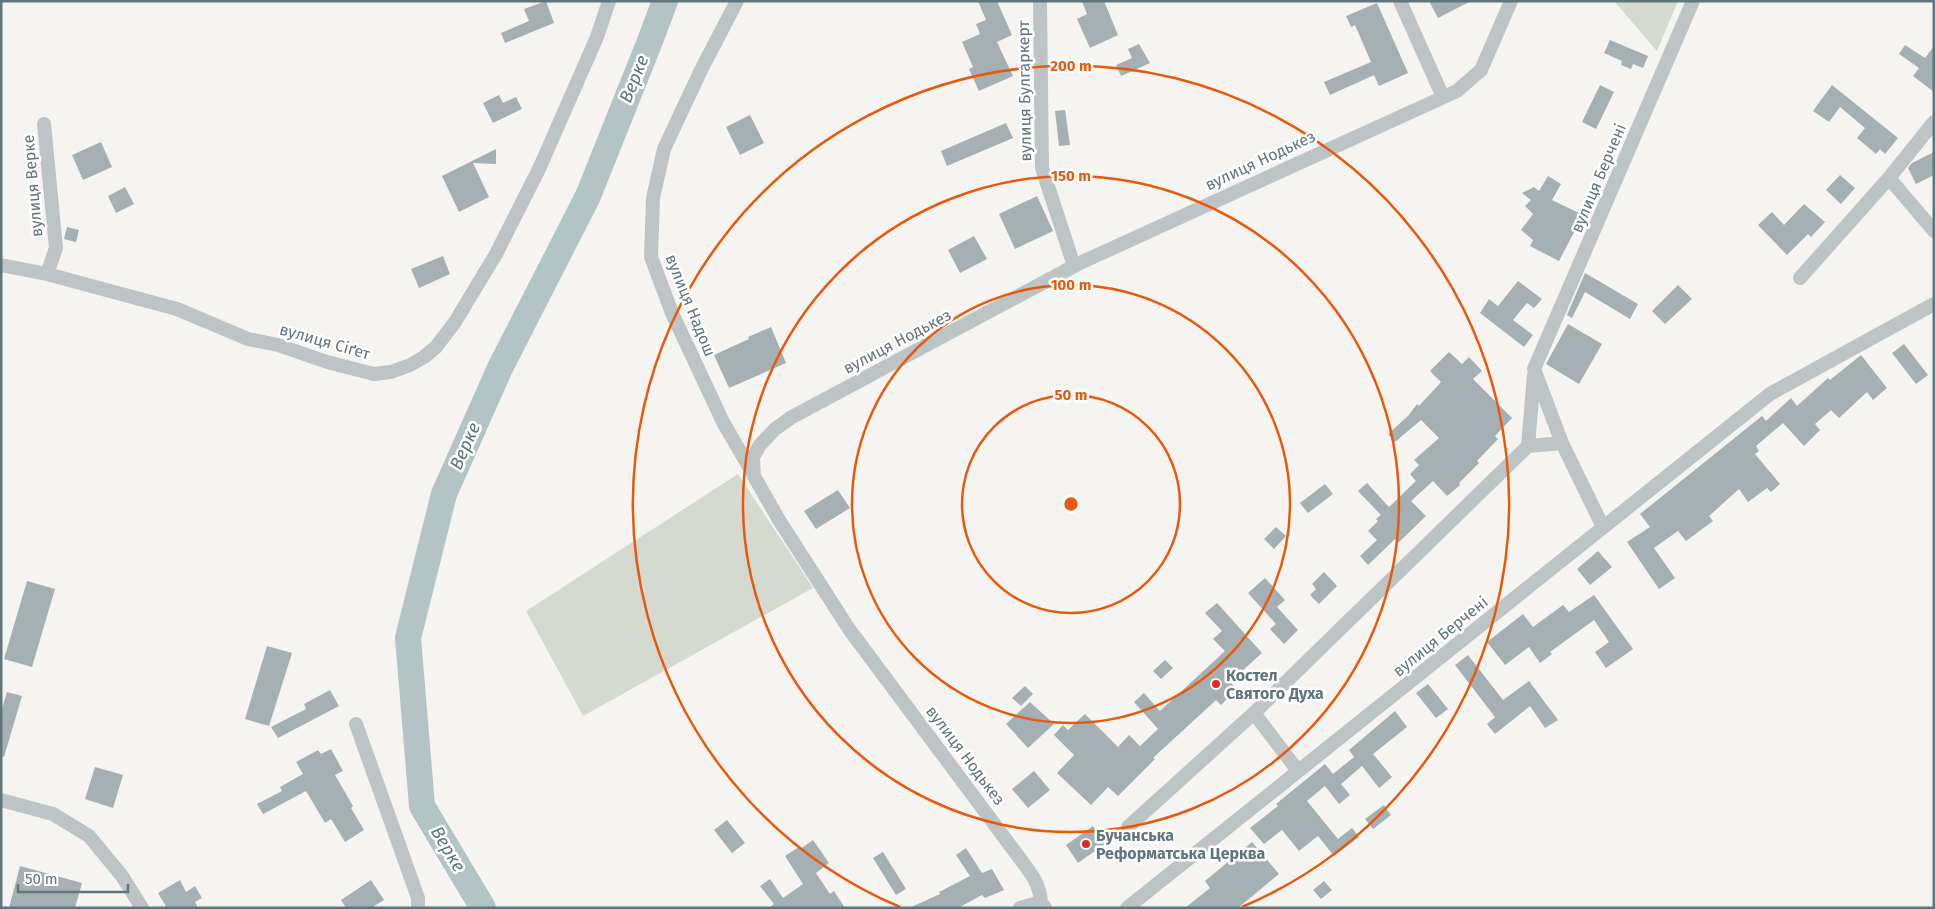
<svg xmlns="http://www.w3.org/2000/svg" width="1935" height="909" font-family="'Fira Sans',sans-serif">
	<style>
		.green { fill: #d5dad0 }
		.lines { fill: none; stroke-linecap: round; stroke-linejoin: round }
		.river { stroke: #b2c4c5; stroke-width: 26 }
		.building { fill: #a4b0b3 }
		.minor { stroke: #bdc4c6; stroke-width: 14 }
		.ring { fill: none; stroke: #e8590c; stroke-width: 2.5 }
		.poi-dot { fill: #e8261e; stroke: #fff; stroke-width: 2 }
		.labels { text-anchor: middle; stroke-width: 5; stroke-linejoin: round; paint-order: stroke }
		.street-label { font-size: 16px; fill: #5f767d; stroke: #fff }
		.poi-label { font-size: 16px; font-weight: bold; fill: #5f767d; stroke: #fff; text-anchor: start }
		.water-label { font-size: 18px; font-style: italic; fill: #5a7779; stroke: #fff }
		.centre { fill: #e8590c; stroke: #fff; stroke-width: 2.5 }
		.ring-label { font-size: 15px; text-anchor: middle; font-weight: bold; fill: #e8590c; stroke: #fff; stroke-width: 5; stroke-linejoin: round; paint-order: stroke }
	</style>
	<rect width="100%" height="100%" fill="#f5f4f1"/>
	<path class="green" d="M1614,1H1678L1657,51Z
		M738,474L813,588L583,716L526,611Z"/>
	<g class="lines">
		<path class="river" d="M483,908L422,806L408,638L444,494L500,368L588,196L650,41L665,1"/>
	</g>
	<path class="building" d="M546,1L554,23L505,43L501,33L529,21L524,9Z
		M978,1H997L1012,35L997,42L1013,76L979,91L969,69L973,67L962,42L980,34L976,24L986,20Z
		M1082,1H1104L1118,35L1090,48L1077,19L1087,14Z
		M1429,1H1471L1438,18Z
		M1377,3L1408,73L1379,86L1374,75L1330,95L1324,82L1371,62L1355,25L1351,27L1346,16Z
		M1610,40L1648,56L1643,68L1633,64L1631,69L1621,65L1622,61L1604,53Z
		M1139,44L1150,63L1121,76L1116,65L1132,58L1128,49Z
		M1905,45L1925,58L1934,46V92L1913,76L1919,68L1899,54Z
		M1600,85L1614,92L1596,129L1582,122Z
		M1832,85L1898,138L1885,154L1880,149L1876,154L1857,138L1865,128L1840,107L1829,122L1813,111Z
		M499,95L503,103L516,97L522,109L493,123L483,103Z
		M1065,110L1070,145L1059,146L1055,111Z
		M750,115L764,143L740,155L726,127Z
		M1006,123L1013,138L947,166L941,151Z
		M101,142L112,167L83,180L72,155Z
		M496,149V164L473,163L489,197L459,212L442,176Z
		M1934,152V175L1916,184L1908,168L1912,163Z
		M1840,175L1855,188L1841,204L1826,190Z
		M1548,176L1561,184L1552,200L1583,215L1559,261L1530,246L1533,240L1521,230L1533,214L1525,206L1531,200L1522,193L1534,187L1539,191Z
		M125,187L134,204L116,213L108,196Z
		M1037,196L1053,231L1015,249L999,214Z
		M1804,204L1825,222L1811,237L1808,234L1787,255L1758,225L1772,212L1784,225Z
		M67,227L79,230L76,242L64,239Z
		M974,236L987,259L960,273L948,250Z
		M443,256L450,274L419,288L411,269Z
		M1585,273L1638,304L1630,319L1585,292L1572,318L1567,315Z
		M1518,281L1542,299L1534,308L1527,303L1513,320L1533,335L1524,347L1480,313L1489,299L1498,306Z
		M1678,285L1692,299L1665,324L1652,311Z
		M1568,324L1602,344L1579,384L1546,364Z
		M771,327L786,363L729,388L714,355L749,339L748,337Z
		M1904,344L1928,375L1916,384L1892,353Z
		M1449,352L1462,364L1469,357L1482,371L1473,379L1512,418L1495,436L1498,439L1477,461L1479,463L1459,483L1460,485L1447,496L1433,481L1411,501L1426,516L1398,543L1395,539L1368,565L1360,556L1377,540L1368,531L1378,521L1376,519L1381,515L1358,491L1367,483L1389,507L1416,481L1410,474L1419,465L1414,460L1439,438L1421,420L1395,442L1388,434L1408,416L1417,404L1419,406L1441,382L1430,371Z
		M1861,355L1887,388L1873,400L1867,392L1839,418L1831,410L1815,424L1820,430L1804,446L1783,423L1756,446L1759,451L1755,454L1780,484L1771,492L1767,488L1748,502L1739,489L1709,516L1713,521L1686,541L1678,531L1654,548L1675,578L1659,589L1627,542L1650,527L1640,514L1762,416L1766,421L1791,398L1797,406L1828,378L1830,380Z
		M1325,484L1333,494L1308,513L1300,503Z
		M838,490L850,508L816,529L804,511Z
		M1276,527L1286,536L1274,549L1264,539Z
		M1598,551L1612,567L1590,585L1577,569Z
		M1324,572L1337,586L1319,604L1310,595L1316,589L1312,584Z
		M1265,578L1285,600L1277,607L1298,630L1284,644L1270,629L1276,624L1248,593Z
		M27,581L55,589L32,667L4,659Z
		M1594,595L1633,649L1606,668L1595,652L1609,642L1594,620L1550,652L1552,654L1540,663L1529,647L1505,665L1487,642L1523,614L1533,627L1563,605L1569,612Z
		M1217,603L1262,653L1230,682L1237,689L1221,705L1216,700L1153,758L1155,759L1118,796L1108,787L1091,805L1057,773L1074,755L1054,735L1063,725L1068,730L1085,714L1118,747L1129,735L1140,746L1158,729L1134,702L1144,693L1160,711L1225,651L1213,639L1222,631L1205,613Z
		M267,646L292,653L269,726L245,719Z
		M1468,655L1503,700L1529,681L1558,720L1545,728L1530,706L1495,734L1487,724L1495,717L1455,665Z
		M1165,660L1173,668L1161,679L1153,671Z
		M1428,684L1448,709L1436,718L1416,693Z
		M1025,686L1033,694L1021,706L1012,698Z
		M330,690L339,706L278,738L271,727L306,709L304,704Z
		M7,692L22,696L4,757L1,756V712Z
		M1030,702L1054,724L1028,748L1006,724Z
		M1395,711L1407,727L1373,754L1392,777L1379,788L1362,766L1341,784L1350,795L1339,804L1325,786L1307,801L1338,839L1352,828L1359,837L1334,856L1318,836L1299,851L1282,830L1264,844L1250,828L1278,806L1276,804L1325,764L1333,774L1354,757L1349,750Z
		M331,749L343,771L335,775L353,806L351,808L364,830L345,842L331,819L325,823L306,791L263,814L257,804L282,791L280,787L303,774L296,762L318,750L321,754Z
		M95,767L123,775L113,808L85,799Z
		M1034,771L1050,790L1028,808L1012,789Z
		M1384,805L1391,815L1373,829L1365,819Z
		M727,820L745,843L732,853L714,830Z
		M1093,826L1105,844L1078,863L1066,845Z
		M813,840L829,863L816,873L830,894L834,891L845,908H769L774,904L760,886L770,879L783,898L803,884L785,856L799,847L800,849Z
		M1252,842L1279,874L1238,908H1185L1210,888L1205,881Z
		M966,848L982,873L992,869L1004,890L985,898L982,895L958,908H909L940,894L939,892L970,876L956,855Z
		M883,852L906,889L896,895L873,858Z
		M20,866L82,883L75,908H9Z
		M180,880L186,892L195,886L202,898L195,902L198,908H167L158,893Z
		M371,880L384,900L371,908H346L341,900Z
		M1324,881L1332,890L1321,899L1313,890Z"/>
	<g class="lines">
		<path class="minor" d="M737,1L701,70L664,149L653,198L651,257L672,313L723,422L752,472
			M1040,1L1042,168L1074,266
			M1400,1L1443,97
			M1934,122L1889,178L1934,231
			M44,124L56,248L47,274
			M1,265L47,274L177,309L248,339L278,345L327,362L374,374L391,372L410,365L424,357L436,347L455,322L496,254L539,169L597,37L609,1
			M1800,278L1889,178
			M1528,446L1534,375
			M1603,527L1562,443L1534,369L1693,1
			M356,724L418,898V908
			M1298,771L1254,713L1528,446L1562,443
			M1,800L53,814L89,836L122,876L142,908
			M1128,827L1254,713
			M1041,902C1040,888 1035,879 1027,868L849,629L779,520L754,476L753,457L760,445L775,429L792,417L1080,263L1457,91L1481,70L1511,1
			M1020,908L1041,902L1045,908
			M1127,908L1770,394L1934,304"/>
	</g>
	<g class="ring">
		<circle cx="1071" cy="504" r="109"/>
		<circle cx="1071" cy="504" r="219"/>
		<circle cx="1071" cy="504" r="328"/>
		<path d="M900 907A438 438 0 1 1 1242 907"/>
	</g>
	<g class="poi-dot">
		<circle cx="1216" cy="684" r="5"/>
		<circle cx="1086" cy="844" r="5"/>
	</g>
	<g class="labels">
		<g class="street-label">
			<text transform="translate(1024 91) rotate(-91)" y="6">вулиця Булгаркерт</text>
			<text transform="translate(1260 160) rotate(-25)" y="6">вулиця Нодькез</text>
			<text transform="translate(1598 178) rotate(-67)" y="6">вулиця Берчені</text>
			<text transform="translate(32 186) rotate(-95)" y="6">вулиця Верке</text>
			<text transform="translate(691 305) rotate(68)" y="6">вулиця Надош</text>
			<text transform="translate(325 341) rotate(16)" y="6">вулиця Сіґет</text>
			<text transform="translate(897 341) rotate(-28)" y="6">вулиця Нодькез</text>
			<text transform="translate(1440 636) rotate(-39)" y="6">вулиця Берчені</text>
			<text transform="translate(966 755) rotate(53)" y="6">вулиця Нодькез</text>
		</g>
		<g class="poi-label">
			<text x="1226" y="681">Костел<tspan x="1226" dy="18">Святого Духа</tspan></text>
			<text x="1096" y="841">Бучанська<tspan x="1096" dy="18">Реформатська Церква</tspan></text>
		</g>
		<g class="water-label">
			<text transform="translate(634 79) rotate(-68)" y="6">Верке</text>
			<text transform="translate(465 446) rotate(-66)" y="6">Верке</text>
			<text transform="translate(448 849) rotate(59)" y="6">Верке</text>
		</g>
	</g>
	<circle cx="1071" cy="504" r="8" class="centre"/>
	<g class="ring-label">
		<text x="1071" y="71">200 m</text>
		<text x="1071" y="181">150 m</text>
		<text x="1071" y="290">100 m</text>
		<text x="1071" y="400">50 m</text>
	</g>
	<rect width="1935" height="909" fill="none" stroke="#5f767d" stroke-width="5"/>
	<path d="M18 884v8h110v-8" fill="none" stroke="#5f767d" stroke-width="2.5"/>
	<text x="25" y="884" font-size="15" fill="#5f767d" stroke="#ffffff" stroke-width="4" paint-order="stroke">50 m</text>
</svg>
